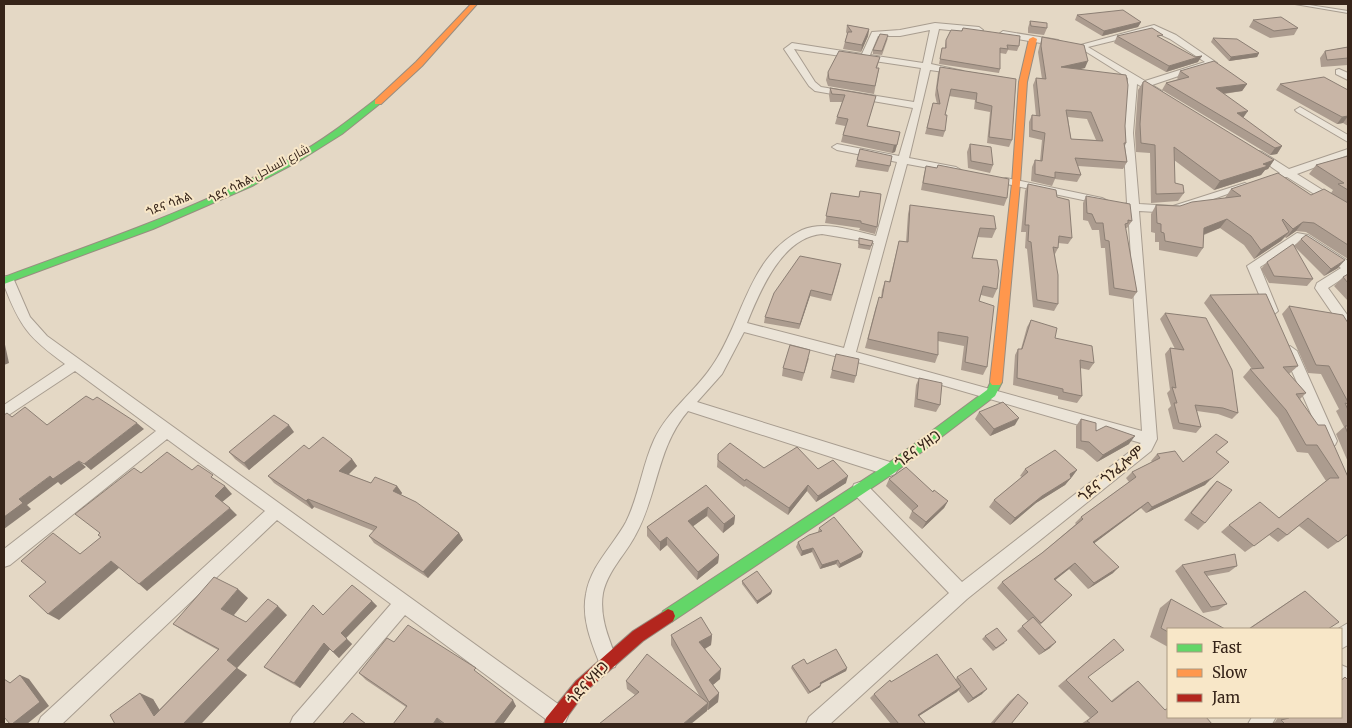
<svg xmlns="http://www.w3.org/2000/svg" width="1352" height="728" font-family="Merriweather,Cairo,'Noto Sans Ethiopic',serif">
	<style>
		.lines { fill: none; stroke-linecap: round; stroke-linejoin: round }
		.lane-casing { stroke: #a89d90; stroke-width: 2 }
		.street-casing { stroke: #a89d90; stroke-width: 2 }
		.fast-casing { stroke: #988d80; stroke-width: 2 }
		.slow-casing { stroke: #988d80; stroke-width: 2 }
		.jam-casing { stroke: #988d80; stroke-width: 2 }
		.lane { fill: #ebe4d8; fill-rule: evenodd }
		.street { fill: #ebe4d8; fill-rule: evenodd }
		.fast { fill: #63d668; fill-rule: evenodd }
		.slow { fill: #ff974d; fill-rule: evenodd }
		.jam { fill: #b3261e; fill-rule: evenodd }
		.wall { fill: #ac9c8f; fill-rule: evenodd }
		.shaded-wall { fill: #8c7f74 }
		.building { fill: #c8b5a6; stroke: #8c7f74; fill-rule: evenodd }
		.labels { text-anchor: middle; stroke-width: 4; stroke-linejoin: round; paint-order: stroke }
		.far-street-label { font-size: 12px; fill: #362419; stroke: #f8e7c8 }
		.street-label { font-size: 15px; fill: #362419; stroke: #f8e7c8 }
	</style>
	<rect width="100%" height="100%" fill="#e4d8c5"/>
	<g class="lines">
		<g class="lane-casing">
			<path id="lane" d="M1295,4H1303L1348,11V13Z"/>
		</g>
		<g class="street-casing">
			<path id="street" d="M935,23L979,27L983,30L979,33L939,29L931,64L963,71L958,74L930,70L909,158L956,167L961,170L956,173L907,164L856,352L1142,431L1128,210L1120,206L1127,203L1123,133L1128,78L1077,46L1154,25L1176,35L1217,63L1152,85L1162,91V95H1156L1137,84L1133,133L1139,204L1173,206L1245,183L1250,186L1174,213L1139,211L1157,439L1151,451L967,599L830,724H806L809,717L949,593L854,494L852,489L854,484L860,482L866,484L962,582L1141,443L921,379L744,332L722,374L697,402L890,462L895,464L898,469L895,474L890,476L688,411C657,447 658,494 636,534C626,554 608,570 603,593C599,617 609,639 617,660L615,667L608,669L601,667C592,644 581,619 586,594C591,565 613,546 626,522C639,496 642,466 654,440C668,410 694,393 712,366C743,322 748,256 802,230C824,220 854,231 876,236L897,162L837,150L832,147L837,144L899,156L913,108L815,91L809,86L784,49L792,43L862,54L872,32L900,30ZM930,30L923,63L870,55L878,36H900ZM1153,31L1170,39L1205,62L1145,81L1088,47ZM794,49L921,68L914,102L821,87L815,82ZM822,234L874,243L844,348L747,323C760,291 782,237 822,234Z
				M1003,31L1058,40L1062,43L1058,46L1000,36L999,34Z
				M1339,69L1348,73V80L1336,74V70Z
				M1300,107L1348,135V142L1297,112L1295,110Z
				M1348,149V155L1297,174L1348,206V215L1287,177H1279L1278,175L1280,173L1253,154L1258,151L1262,152L1289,169Z
				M1006,178L1102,198L1108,201L1102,204L1002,183V179Z
				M1297,233L1308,235L1348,261V275L1328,288L1348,316V331L1343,329L1315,288L1317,283L1341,268L1301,241L1260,267L1278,311L1272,316L1266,311L1247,266Z
				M8,276L14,280L30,317L47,336L565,709L568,716L565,723H551L405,615L312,724H290L293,717L391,604L277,520L62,724H38L41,717L265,511L167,439L10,565L4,567V549L156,431L75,371L4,418V405L65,364C29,338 20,327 4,285V277Z
				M1290,346L1297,351L1337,441L1335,445L1330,447L1325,445L1323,441L1283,351Z
				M1348,623V645L1341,649V629H1338Z
				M1341,665L1348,668V690L1341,687Z
				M1252,717H1276L1272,724H1248Z"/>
		</g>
		<g class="fast-casing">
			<path id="fast" d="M375,100L382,102L342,134L299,161L252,186L153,229L4,284V277C101,241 200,208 291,158C321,142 348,121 375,100Z
				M996,378L1000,379L1002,382L995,396L894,473L673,621L668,623L663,621L661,616L663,611L886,465L987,390L992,379Z"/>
		</g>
		<g class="slow-casing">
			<path id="slow" d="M471,4H477L422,66L381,104H375V100L416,62Z
				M1033,37L1037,39L1027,82L1020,183L1002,382L1000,385H992L990,382L1012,183L1019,82L1029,39Z"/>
		</g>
		<g class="jam-casing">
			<path id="jam" d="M668,609L673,611L675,616L673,621L643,641L586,691L562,724H544L546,718L576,681L633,631Z"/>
		</g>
		<use href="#lane" class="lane"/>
		<use href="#street" class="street"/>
		<use href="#fast" class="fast"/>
		<use href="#slow" class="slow"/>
		<use href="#jam" class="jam"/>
	</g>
	<path class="wall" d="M1077,15L1141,22L1138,27L1102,36L1075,20Z
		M1253,20L1298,28L1294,35L1270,38L1249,27Z
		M1030,21L1047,28L1044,35L1028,33V28Z
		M847,25L869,29L868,36L861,52L843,49L847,34L846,32Z
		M963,28L1019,46L1017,51L1008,50L1006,54L1000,53V69L999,73L939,64L942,48H945V45L946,40L961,31Z
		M1117,36L1198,62L1166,72L1114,43Z
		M1042,37L1085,68L1079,69L1125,126L1126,143L1125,146L1127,162L1123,169L1078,166L1081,175L1077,182L1055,179L1052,186L1031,181L1032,167L1035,160L1040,161L1042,140L1029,137V122L1032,115L1036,116L1033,85L1036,78L1042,79L1038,52L1040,44ZM1068,117L1087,119L1096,140L1071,139Z
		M888,38L882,55L873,54V50Z
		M1213,38L1259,53L1257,57L1229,61L1211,42Z
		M1348,47V65L1321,67L1320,58L1325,51Z
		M880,57L877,68H879L874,94L828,86L826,80L828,72Z
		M940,67L1016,79L1012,140L1009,147L987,143L990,112L974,109L975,100L949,96L945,115V131L943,137L925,134L933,103L937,104L935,95L938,73Z
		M1180,71L1247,84L1242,91L1224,94L1243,118L1282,146L1277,154L1270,155L1162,90L1166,83L1178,79L1177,78Z
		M1143,82L1274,160L1268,169L1265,170L1261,175L1214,190L1174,160L1175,183L1184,193L1178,201L1151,203L1150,153L1136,152L1135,133L1138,90Z
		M1280,84L1348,90V126L1343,123L1337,124L1276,90Z
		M830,88L876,96L867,126L900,132L895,152L892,153L841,142L845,126L835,124L837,117L842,102H830L829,95Z
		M970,144L993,165L990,173L968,168L967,152Z
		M860,149L890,166L888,172L855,167Z
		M1348,156V259L1306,232L1296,231L1286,238L1285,237L1281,241L1254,259L1244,245L1220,228L1204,235L1203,248L1197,257L1159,250V242H1155V233L1151,232V214L1156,205L1180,206L1225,198L1231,189L1311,195L1331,193L1333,190L1309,174L1316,165Z
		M938,165L1007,198L1004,206L921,190L924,174L926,166L937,168Z
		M1028,184L1057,197L1072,238L1068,244L1058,243V248L1055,254L1058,304L1054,311L1033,307L1027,249L1025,248L1026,232H1021L1025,191Z
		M860,191L877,227L875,234L859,230L860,228L825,223L831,193L859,197Z
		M1086,196L1132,221L1127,228H1125L1137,292L1132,299L1109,295L1105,248H1101L1099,230H1092L1088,221L1083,220V203Z
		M910,205L996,229L992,238L977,237L972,258L997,289L993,298L981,295L979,301L987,367L983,375L961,370L964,346L938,341V355L935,363L865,348L876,306L881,298L882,290L885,281L889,282L899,241L906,242L908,214Z
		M859,238L873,241L870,250L858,248Z
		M1301,239L1338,268L1324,276L1294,246Z
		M1267,262L1313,279L1307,286L1269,283L1261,269Z
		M840,270L831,301L810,296L799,329L764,323L765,317Z
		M1348,274V301L1334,286L1343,277Z
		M1210,295L1298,366L1289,374L1306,393L1300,399L1348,477L1338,542L1328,549L1299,526L1278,542L1269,535L1245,552L1221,532L1229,525L1279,518L1326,481L1308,453L1297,452L1278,418L1243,377L1250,369H1252L1204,303Z
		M1289,306L1348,323V462L1336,434L1344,427L1336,411L1339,409L1321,374L1308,373L1282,314Z
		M1165,313L1238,413L1232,419L1218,414L1197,411L1201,427L1196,433L1173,429L1168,409L1171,406L1167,393L1170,390L1165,354L1170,348L1175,349L1160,319Z
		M1031,320L1055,338L1094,363L1089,370L1080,368L1082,396L1077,403L1058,399V396L1013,385L1015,355L1018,349H1021L1027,327Z
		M836,354L856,376L854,383L830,378Z
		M809,358L802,381L782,376L783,368Z
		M919,378L940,405L936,412L914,407L916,385Z
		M979,412L1015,425L990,436L975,419Z
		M1081,419L1096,431L1129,444L1097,462L1083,450L1076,448V426Z
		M294,432L249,470L235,459L229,452Z
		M309,449L352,459L357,466L348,474L371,483L397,486L402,493L401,495L459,533L463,540L428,578L374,543L369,536L374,531L314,507L312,509L274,483L268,476Z
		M1216,453L1205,485L1146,513L1141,508L1094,543L1113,573L1088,589L1069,569L1055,580L1072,595L1040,625L1050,648L1039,655L1017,631L1028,621L997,588L1002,582L1042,553L1076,524L1075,523L1081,517L1129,482L1126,478L1132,472L1152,462L1151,461L1157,454L1183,462Z
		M718,454L764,468L818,469L846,483L816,502L807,491L788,515L745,486L744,487L717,467Z
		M1025,469L1077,470L1065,485L1036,503L1010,525L989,507L994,500L1022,477L1020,476Z
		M889,479L933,492L948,501L944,508L922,529L909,518L912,511L886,486Z
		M1217,481L1205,523L1198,530L1184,520L1210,488Z
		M706,485L735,516L734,524L723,533L707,516L693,526L719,555L718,563L697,580L667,545L660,551L647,536V527Z
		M819,528L861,557L839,568L836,564L820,569L812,552L801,556L796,547L798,542L818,532Z
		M1182,565L1237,566L1229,572L1207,576L1227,604L1218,610L1203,613L1175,571Z
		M742,581L772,591L771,594L757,604L742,584Z
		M1305,591L1328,629H1248L1291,600Z
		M248,598L234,615L246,622L287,615L237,668L247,675L201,724H115L153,699L159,710L218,650L185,632L173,624Z
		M1171,599L1168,629V647L1150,637L1160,608Z
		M372,601L377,606L346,638L352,644L339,658L330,649L300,688L271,672L264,667L323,615Z
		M671,635H712L711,645L705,649L720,679L713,685L719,693L718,702L708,710H707V711L635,695L627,689L626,681L700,697L671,645Z
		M985,636L1005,643L993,651L982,639Z
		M1114,639L1088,677L1111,701L1129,687L1138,681L1164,710L1212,724H1081L1090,718L1058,686Z
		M394,642L480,675L516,706L503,724H443L406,707L366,680L359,673Z
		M807,664L847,668L846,671L821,684L820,687L808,694L791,668L792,666Z
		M957,677L982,694L968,703L958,690L919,716L926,724H891L870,698L874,694L891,682L956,679Z
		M1345,677L1348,724H1270L1275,722L1278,717H1341V679Z
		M1018,694L1011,724H990L1010,701Z"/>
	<path class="shaded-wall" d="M1141,22L1138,27L1102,36L1104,31Z
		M869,29L868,36L861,52L862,45Z
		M1259,53L1257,57L1229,61L1231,57Z
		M1202,56L1198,62L1166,72L1169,66Z
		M1088,61L1085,68L1058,74L1061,67Z
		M1247,84L1242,91L1212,95L1216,88Z
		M1248,111L1243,118L1237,113Z
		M1348,116L1343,123L1337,124L1342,117Z
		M894,145H897L895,152L892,153Z
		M1282,146L1277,154L1270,155L1275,148Z
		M1274,160L1268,169L1265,170L1261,175L1214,190L1220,181L1263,164Z
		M1227,219L1220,228L1197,237L1204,228Z
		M1303,222L1296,231L1286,238L1293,229Z
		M1289,232L1281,241L1254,259L1261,250Z
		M1345,260L1338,268L1324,276L1331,269Z
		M811,290L810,296L799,329L800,324Z
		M4,340L9,363L4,365Z
		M1019,418L1015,425L990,436L994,429Z
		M137,423L144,429L91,470L84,464Z
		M289,425L294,432L249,470L244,463Z
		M1135,436L1129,444L1097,462L1103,455Z
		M352,459L357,466L344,479L339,471Z
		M79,461L86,467L61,485L58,482L27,505L31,509L4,529V517L19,499L50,476Z
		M1077,470L1072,477L1064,481L1070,474Z
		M848,476L846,483L816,502L818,496Z
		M1071,478L1065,485L1036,503L1010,525L1015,518L1042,496Z
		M1212,478L1205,485L1146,513L1152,507Z
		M808,485L807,491L788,515L789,508Z
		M225,486L232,494L221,503L215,496Z
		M397,486L402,493L398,498L393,491Z
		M308,499L314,507L312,509L306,501Z
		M948,501L944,508L922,529L926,522Z
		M1148,502L1141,508L1088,548L1093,542Z
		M708,507L707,516L688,530V521Z
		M230,508L237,515L147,591L139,584Z
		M735,516L734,524L723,533L724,524Z
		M459,533L463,540L428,578L423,572Z
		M667,537V545L660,551V542Z
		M813,548L812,552L801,556L802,551Z
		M863,552L861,557L839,568L840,564Z
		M719,555L718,563L697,580L698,572Z
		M838,560L836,564L820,569L822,565Z
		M111,561L120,567L59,620L48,614Z
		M1075,563L1069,569L1049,585L1054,579Z
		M1119,567L1113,573L1088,589L1094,583Z
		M238,589L248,598L232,617L221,609Z
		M772,591L771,594L757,604V601Z
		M372,601L377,606L346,638L341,633Z
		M278,606L287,615L237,668L247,675L201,724H183L227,660Z
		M712,635L711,645L699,652V642Z
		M347,639L352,644L339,658L333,652Z
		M1056,642L1050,648L1039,655L1045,650Z
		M324,643L330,649L300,688L294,683Z
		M847,668L846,671L819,685L820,683Z
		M721,669L720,679L708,689L709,680Z
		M20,675L29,679L49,706L27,724H12Z
		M821,685L820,687L808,694L810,692Z
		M961,687L957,692L914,719L918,715Z
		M987,689L982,694L968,703L973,698Z
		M140,693L153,699L167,722L154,716Z
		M719,693L718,702L708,710L709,702Z
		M513,700L516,706L503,724H494Z
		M708,703L707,711L691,724H683Z
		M437,718L443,724H433Z"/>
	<path class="building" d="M1123,10L1141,22L1104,31L1077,15Z
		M1281,17L1298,28L1274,31L1253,20Z
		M1030,21L1047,23V28L1031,26Z
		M847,25L869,29L862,45L845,42L848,32H852Z
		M963,28L1020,36L1019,46L1007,45L1008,49L1000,48V69L940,59L942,48H946V40L951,30L962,31Z
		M1152,28L1163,35L1157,36L1195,57L1202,56L1169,66L1117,36Z
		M880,34L888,35L882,51L873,50Z
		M1042,37L1084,45L1088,61L1061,67L1126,75L1128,85L1125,126L1126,143H1124L1127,162L1075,158L1081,175L1055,172V178L1035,174V160L1042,161L1045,133L1032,130V115L1040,116L1036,78L1046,79L1041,46ZM1066,110L1091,112L1103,141L1071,139Z
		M1213,38L1237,39L1259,53L1231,57Z
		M1348,47V58L1327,60L1325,51Z
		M839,51L880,57L876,68H879L875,86L829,79L828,72Z
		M1214,61L1247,84L1216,88L1248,111L1237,113L1282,146L1275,148L1166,83L1189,77L1180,71Z
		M940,67L1016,79L1012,140L989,137L992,106L976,102L977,93L951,89L945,115H947L945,131L927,128L933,103L940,104L937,88Z
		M1324,77L1348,90V116L1342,117L1280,84Z
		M1145,81L1274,160L1263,164L1268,166L1220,181L1174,147L1175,183L1183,185L1184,193L1156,194L1155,145L1141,143L1140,124L1143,82Z
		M830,88L876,96L867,126L900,132L897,145H894L843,135L848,119L837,117L845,95L832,94Z
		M970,144L991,147L993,165L971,161Z
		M860,149L892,156L890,166L857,160Z
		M1348,156V190L1338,184L1344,183L1316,165Z
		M938,165L1009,179L1007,198L923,183L926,166L937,168Z
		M1278,173L1311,195L1324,189L1348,203V245L1314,223L1303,222L1293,229L1283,219L1282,220L1289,232L1261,250L1251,236L1227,219L1204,228L1203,248L1165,241L1164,233L1161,232V224L1157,223L1156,205L1180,206L1192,202L1241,196L1231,189Z
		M1028,184L1056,190L1057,197L1069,200L1072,238L1059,236L1058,248L1053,247L1058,275V304L1037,300L1031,242L1028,241L1029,225H1025Z
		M860,191L881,194L877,227L861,223V221L826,216L831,193L859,197Z
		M1086,196L1130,204L1132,221L1128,220V223L1125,224L1137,292L1114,288L1109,241L1105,240L1103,223H1096L1092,214L1087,213Z
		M910,205L994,216L996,229L980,228L972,258L997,260L999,271L997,289L983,286L979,301L994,306L987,367L965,362L968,337L938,332V355L868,339L879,297L882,298L885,281L890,282L899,241L908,242Z
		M1306,235L1345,260L1331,269L1301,239Z
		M859,238L873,241L871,246L859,244Z
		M1293,244L1313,279L1274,276L1267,262Z
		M800,256L841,264L832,295L811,290L800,324L765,317L774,293Z
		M1348,274V283L1343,277Z
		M1266,294L1298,366L1283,367L1306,393L1296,394L1318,425H1325L1348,477V534L1338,542L1308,518L1287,535L1278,528L1254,546L1229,525L1260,502L1279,518L1330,478H1339L1317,445H1306L1286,410L1250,369L1264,368L1210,295Z
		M1289,306L1343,315L1348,323V402L1329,366L1316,365Z
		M1165,313L1206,318L1232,370L1238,413L1223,408L1195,405L1201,427L1179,423L1174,403H1177L1172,387L1176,388L1170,348L1184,350Z
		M1031,320L1057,328L1055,338L1092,346L1094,363L1080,360L1082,396L1063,392V389L1017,378L1018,349H1022Z
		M790,345L810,350L804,373L783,368Z
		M836,354L859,359L856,376L832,370Z
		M919,378L942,383L940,405L917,399Z
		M86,396L93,400L97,397L137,423L84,464L79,461L53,479L50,476L19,499L23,503L4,517V415L7,413L12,417L25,407L47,425Z
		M1003,402L1019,418L994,429L979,412Z
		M1345,403L1348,404V410Z
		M274,415L289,425L244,463L229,452Z
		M1081,419L1096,423V431L1106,426L1135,436L1103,455L1089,442L1081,441Z
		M1345,426H1348V434Z
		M1216,434L1228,442L1216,452L1229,462L1212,478L1152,507L1148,502L1093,542L1119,567L1094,583L1075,563L1054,579L1072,595L1041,623L1002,582L1042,553L1083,519L1081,517L1136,477L1132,472L1160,458L1157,454L1175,451L1183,462Z
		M323,437L352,459L339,471L371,483L375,477L397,486L393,491L416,502L459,533L423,572L369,536L377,527L308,499L306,501L268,476L304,445L309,449Z
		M730,443L764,468L797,447L818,469L833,460L848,476L818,496L808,485L789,508L746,479L745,481L718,460V454Z
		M1055,450L1077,470L1070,474L1071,478L1042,496L1015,518L994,500L1028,472L1025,469Z
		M167,452L192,470L198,465L213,475L211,477L225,486L215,496L230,508L139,584L111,561L48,614L29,596L46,582L21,561L53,533L80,554L101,537L98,535L100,533L75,514L134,468L141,473Z
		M906,467L933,492L934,490L948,501L926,522L912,511L918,506L889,479Z
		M1217,481L1232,490L1205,523L1191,513Z
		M706,485L735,516L724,524L708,507L688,521L719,555L698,572L667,537L660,542L647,527Z
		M834,517L863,552L840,564L838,560L822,565L813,548L802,551L798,542L809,535L822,531L819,528Z
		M1235,554L1237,566L1204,572L1227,604L1211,607L1182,565Z
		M757,571L772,591L757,601L742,581Z
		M214,577L238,589L221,609L246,622L268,599L278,606L227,660L237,668L183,724H115L110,715L140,693L154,716L219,649L173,624Z
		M352,585L372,601L341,633L347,639L333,652L324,643L294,683L264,667L313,605L323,615Z
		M1305,591L1339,622L1328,629H1249Z
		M1171,599L1225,629H1168V632L1161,628Z
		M701,617L712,635L699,642L721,669L709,680L719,693L709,702L671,635Z
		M1033,617L1056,642L1045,650L1022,626Z
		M408,625L476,668L474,670L513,700L494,724H445L437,718L433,724H393L407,706L359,673L387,638L394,642Z
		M997,628L1007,640L996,648L985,636Z
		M1114,639L1124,650L1088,677L1112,702L1138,681L1165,710L1168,708V717H1206L1212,724H1091L1087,721L1098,712L1066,680Z
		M836,649L847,668L820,683L821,685L810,692L792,666L804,659L807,664Z
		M647,654L708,703L683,724H599L639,692L626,681Z
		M937,654L961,687L918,715L926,724H899L874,694L890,680L891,682Z
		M971,668L987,689L973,698L957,677Z
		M20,675L40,702L12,724H10L4,717V679L10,683Z
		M1345,677L1348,680V724H1285L1281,720L1289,718L1290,717H1341V681Z
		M1018,694L1028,703L1011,724H993Z
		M352,713L366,724H342Z"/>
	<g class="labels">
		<g class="far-street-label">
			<text transform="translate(259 174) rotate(-28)" y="4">ጎደና ሳሕል شارع الساحل</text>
			<text transform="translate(169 204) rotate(-21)" y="4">ጎደና ሳሕል</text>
		</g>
		<g class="street-label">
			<text transform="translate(918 449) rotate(-36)" y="5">ጎደና ሃዘጋ</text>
			<text transform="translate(1111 474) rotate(-39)" y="5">ጎደና ጎንፈሎም</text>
			<text transform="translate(588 683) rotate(-47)" y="5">ጎደና ሃዘጋ</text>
		</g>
	</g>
	<rect width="1352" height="728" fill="none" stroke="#362419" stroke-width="10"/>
	<rect x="1167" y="628" width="175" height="90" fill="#f8e7c8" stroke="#aa9982"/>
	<rect x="1177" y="644" width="25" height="8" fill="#63d668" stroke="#aa9982"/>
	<text x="1212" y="653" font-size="15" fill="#362419">Fast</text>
	<rect x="1177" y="669" width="25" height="8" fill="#ff974d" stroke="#aa9982"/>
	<text x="1212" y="678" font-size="15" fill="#362419">Slow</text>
	<rect x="1177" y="694" width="25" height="8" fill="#b3261e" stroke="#aa9982"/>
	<text x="1212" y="703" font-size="15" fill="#362419">Jam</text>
</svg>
